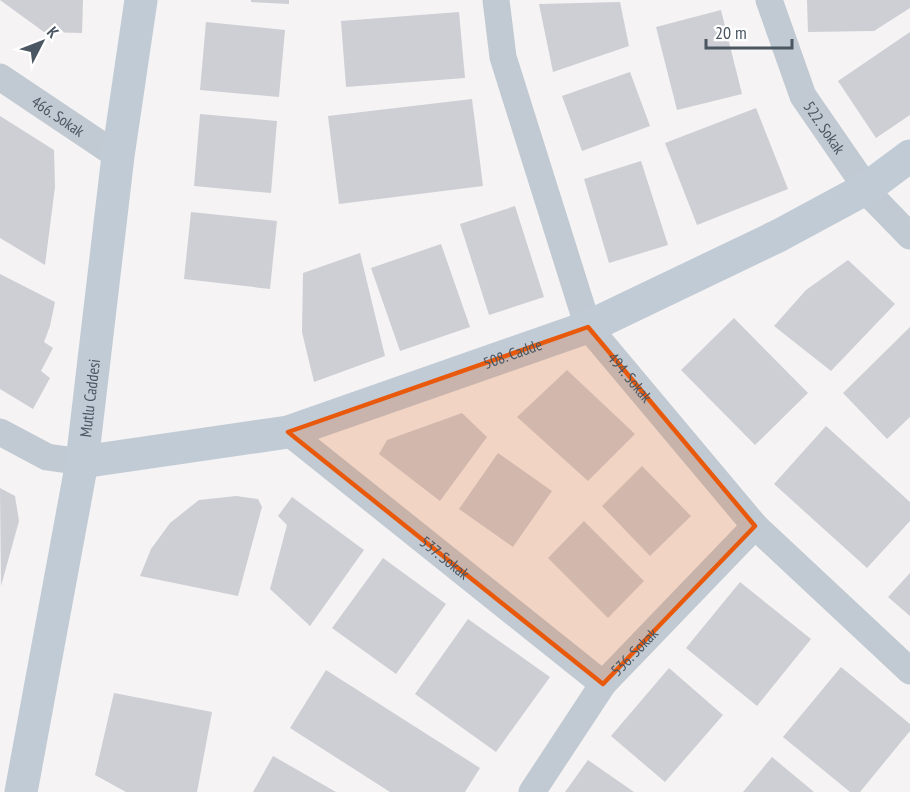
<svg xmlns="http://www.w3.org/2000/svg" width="910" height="792" font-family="'PT Sans Narrow',sans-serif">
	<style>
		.building { fill: #cdcfd5 }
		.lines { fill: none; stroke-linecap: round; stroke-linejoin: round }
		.street { stroke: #c1cad2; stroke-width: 27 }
		.secondary { stroke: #c1cbd6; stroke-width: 33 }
		.marked { fill: #e8590c; fill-opacity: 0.2; stroke: #e8590c; stroke-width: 4.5; stroke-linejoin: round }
		.labels { text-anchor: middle; stroke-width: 4.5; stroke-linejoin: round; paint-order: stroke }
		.street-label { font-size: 16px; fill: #4a5661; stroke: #fff }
	</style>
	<rect width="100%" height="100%" fill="#f5f3f3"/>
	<path class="building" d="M0,0H83L82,33L44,32Z
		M251,0H289V4L251,2Z
		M807,0H910V8L874,31L808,32Z
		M620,2L629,46L553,72L539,4Z
		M721,10L742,94L677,110L656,27Z
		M459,12L465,78L346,87L341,21Z
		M206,22L285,30L279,97L200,90Z
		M910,32V115L876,138L838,81Z
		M630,72L650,126L582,151L562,96Z
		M472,99L483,186L339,204L328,116Z
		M756,108L788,189L697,225L665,143Z
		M200,114L277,121L271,193L194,186Z
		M0,116L54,150L55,187L45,265L0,238Z
		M641,161L668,245L609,263L584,179Z
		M515,206L544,297L489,315L460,224Z
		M191,212L277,221L270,289L184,279Z
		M441,244L470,327L400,351L371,268Z
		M360,253L385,356L314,382L302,332L303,273Z
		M848,260L895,304L831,371L774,326L806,290Z
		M0,274L55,302L50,326L44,342L53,348L41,371L50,378L33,409L0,389Z
		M734,318L808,393L755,445L681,370Z
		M910,327V417L887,439L843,393Z
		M567,370L635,434L588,481L517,417Z
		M462,413L487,437L440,501L379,454L387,440Z
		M826,426L910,502V521L867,568L774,484Z
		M498,453L552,491L513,547L459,509Z
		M642,466L691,516L650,556L602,506Z
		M0,488L15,496L19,521L1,586Z
		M236,496L258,499L262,507L238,596L140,576L151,549L170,523L199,500Z
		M292,497L364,550L310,626L270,589L287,525L278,516Z
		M584,521L644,581L608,618L548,558Z
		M383,558L446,604L396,674L332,628Z
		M910,573V616L888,597Z
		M740,582L811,639L757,706L686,648Z
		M468,619L550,677L496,752L415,694Z
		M841,667L910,724V731L860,792H850L783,737Z
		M669,668L723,715L665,782L611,736Z
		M326,670L480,768L465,792H390L290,728Z
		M114,693L212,712L197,792H126L95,775Z
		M273,756L336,792H253Z
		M772,757L814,792H743Z
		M588,760L634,792H565Z"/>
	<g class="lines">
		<g class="street">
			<path id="s1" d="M496,0L503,57L588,327L755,526L910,671"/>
			<path id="s2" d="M769,0L803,96L874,199L910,236"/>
			<path id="s3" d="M0,77L118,156"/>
			<path d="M0,432L47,457L82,462"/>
			<path id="s4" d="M288,432L603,684"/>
			<path id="s5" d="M532,792L603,684L755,526"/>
		</g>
		<g class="secondary">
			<path id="s6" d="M82,462L288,432L588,327L778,236L867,188L910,156"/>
			<path id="s7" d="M21,792L82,462L118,156L141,0"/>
		</g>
	</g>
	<path class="marked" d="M588,327L755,526L603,684L288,432Z"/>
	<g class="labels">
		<g class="street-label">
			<text dy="6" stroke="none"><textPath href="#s3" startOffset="70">466. Sokak</textPath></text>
			<text dy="6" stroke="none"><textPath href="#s2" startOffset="140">522. Sokak</textPath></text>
			<text dy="6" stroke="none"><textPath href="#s6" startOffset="446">508. Cadde</textPath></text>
			<text dy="6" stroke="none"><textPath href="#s1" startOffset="406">494. Sokak</textPath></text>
			<text dy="6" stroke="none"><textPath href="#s7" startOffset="400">Mutlu Caddesi</textPath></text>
			<text dy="6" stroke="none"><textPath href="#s4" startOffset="201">537. Sokak</textPath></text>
			<text dy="6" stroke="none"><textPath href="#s5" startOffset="174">536. Sokak</textPath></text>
		</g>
	</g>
	<g transform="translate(42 42) rotate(48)" stroke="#ffffff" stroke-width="4.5" paint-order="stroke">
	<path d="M0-4.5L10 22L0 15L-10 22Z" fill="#4a5661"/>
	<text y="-9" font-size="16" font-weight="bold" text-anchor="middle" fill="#4a5661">K</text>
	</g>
	<path d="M706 39v9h86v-9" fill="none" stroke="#4a5661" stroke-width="3"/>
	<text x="715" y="39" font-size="18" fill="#4a5661" stroke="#ffffff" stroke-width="4.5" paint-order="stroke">20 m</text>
</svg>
